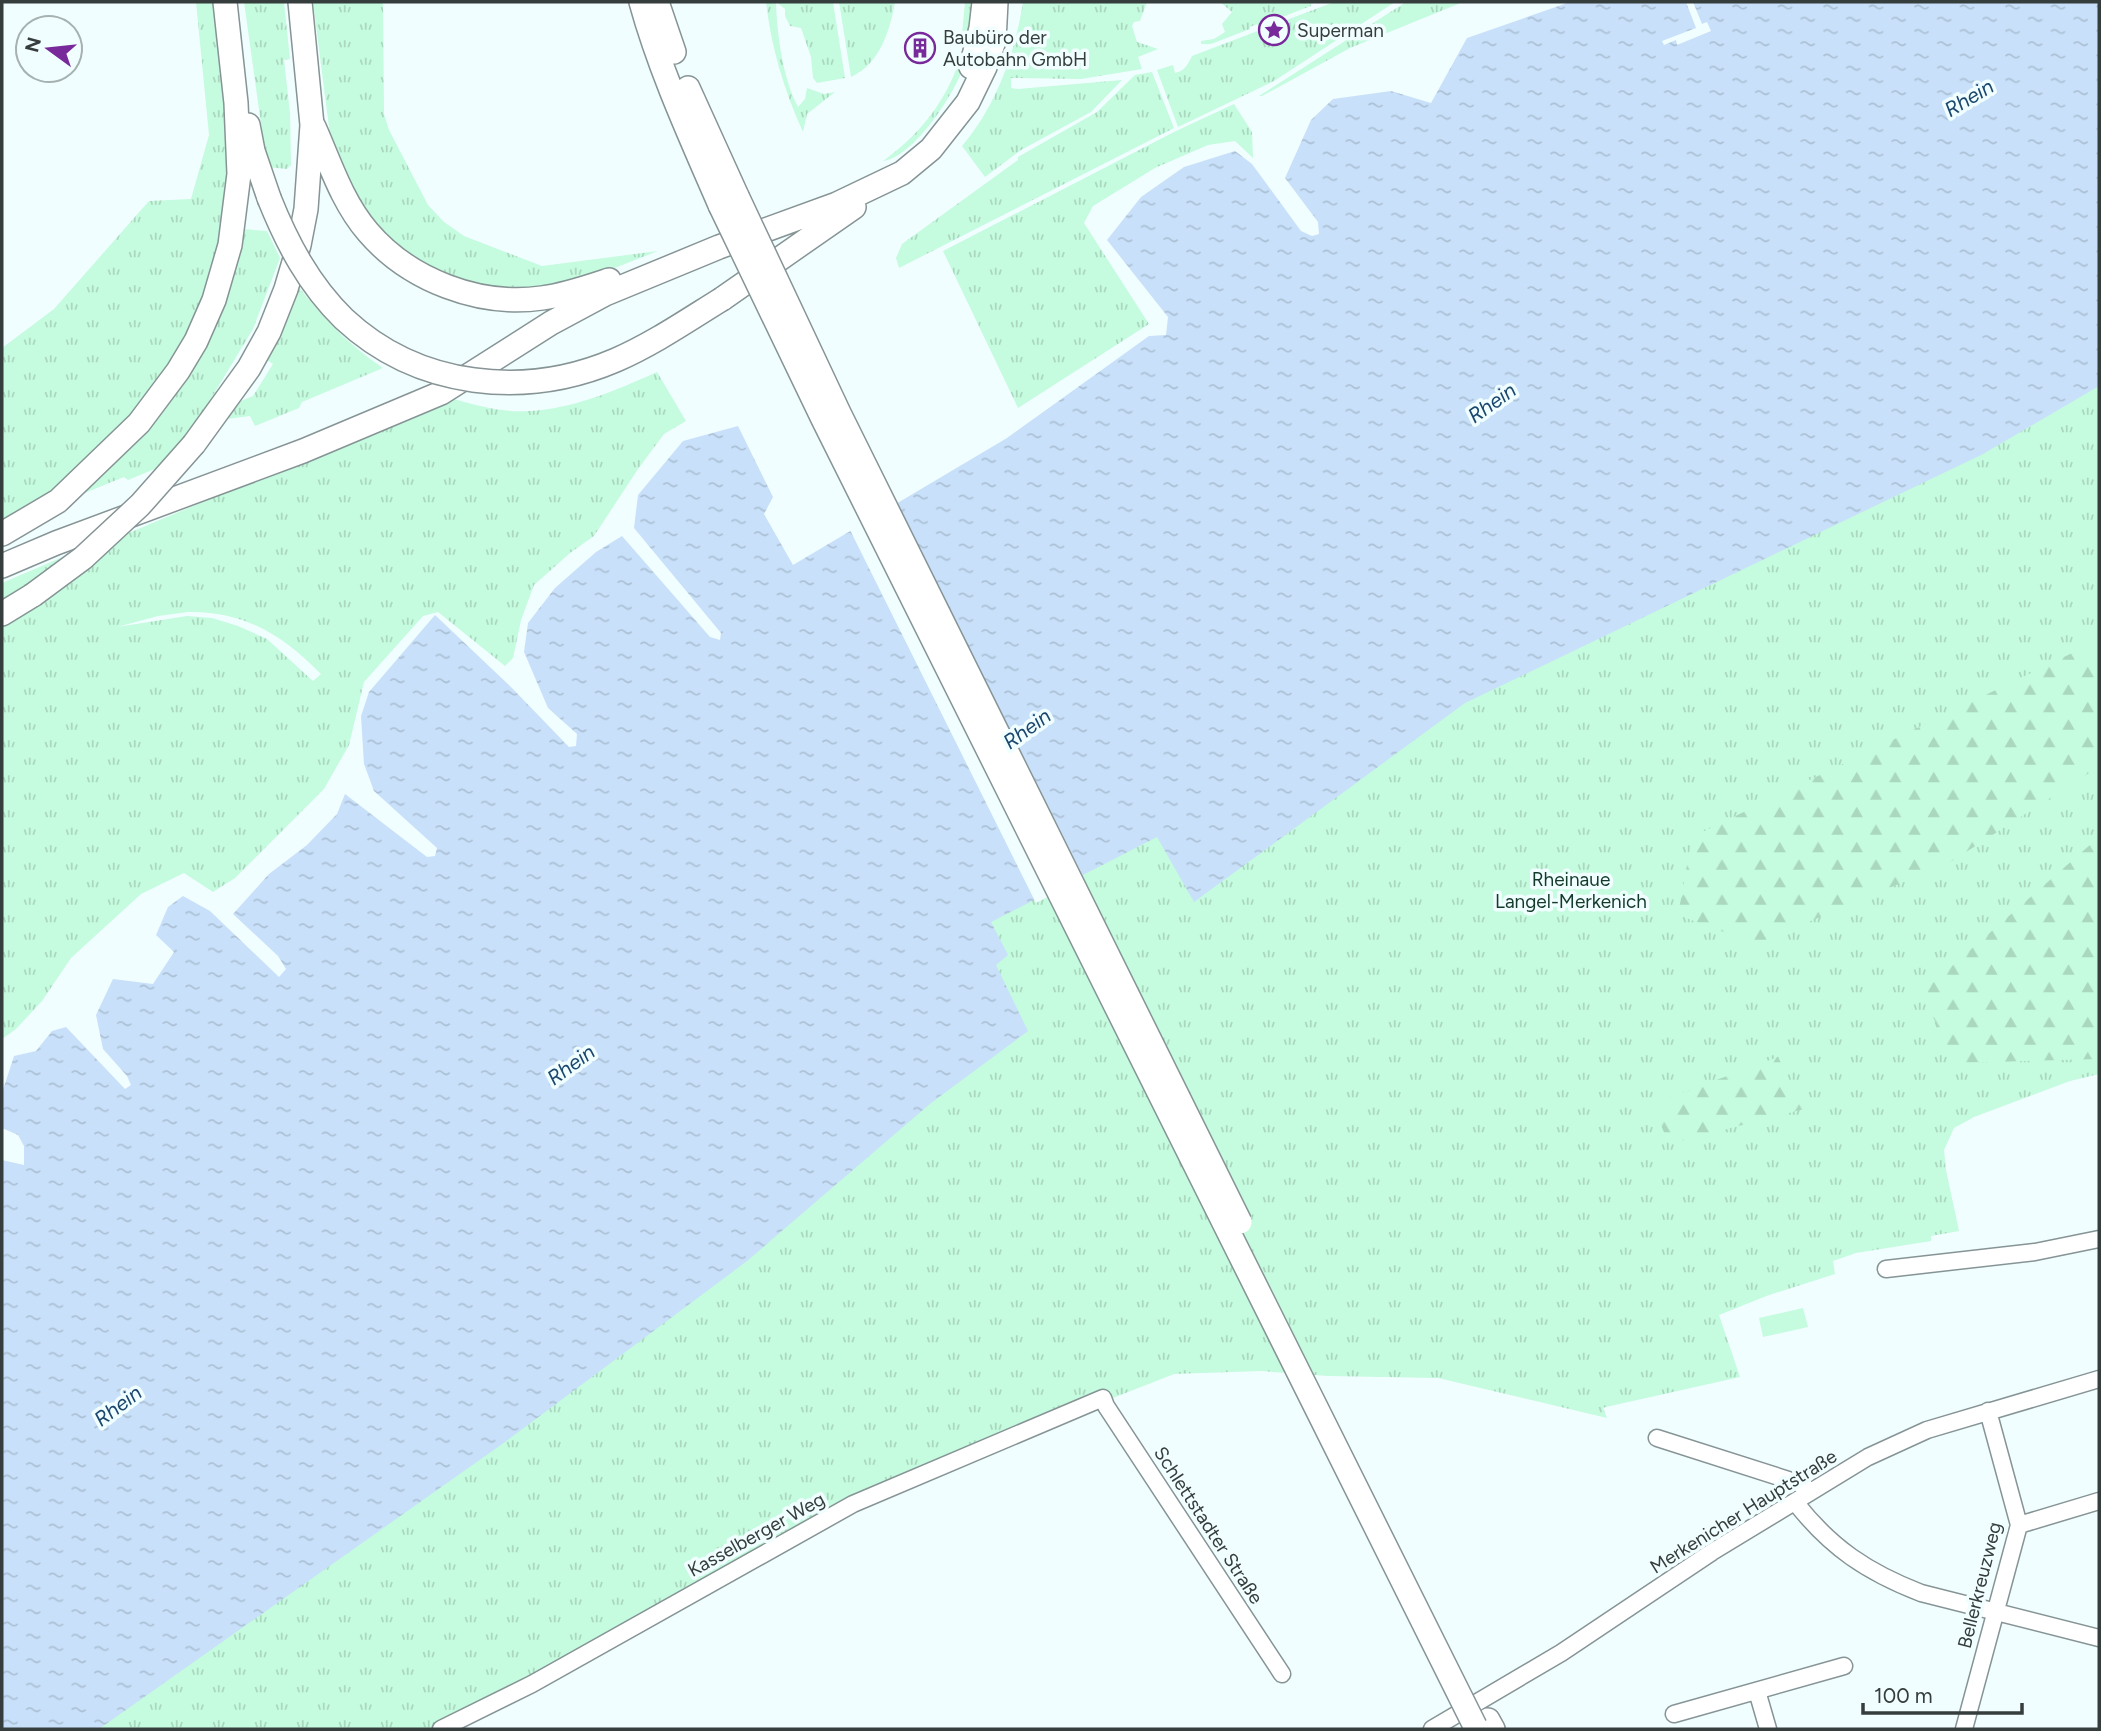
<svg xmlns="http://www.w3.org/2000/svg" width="2101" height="1731" font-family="Figtree,sans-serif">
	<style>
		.grass { fill: url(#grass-tufts); fill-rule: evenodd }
		.forest { fill: url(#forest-firs) }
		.pitch { fill: #c5fbde }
		.water { fill: url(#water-ripples) }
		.pier { fill: #f1feff }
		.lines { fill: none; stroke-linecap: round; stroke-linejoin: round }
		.minor-casing { stroke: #869496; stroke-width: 19 }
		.highway-casing { stroke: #869496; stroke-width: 26 }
		.minor { stroke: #fff; stroke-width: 16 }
		.highway { stroke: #fff; stroke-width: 23 }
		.highway-bridge-casing { stroke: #869496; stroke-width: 26; stroke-linecap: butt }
		.highway-bridge { stroke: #fff; stroke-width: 23 }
		.labels { text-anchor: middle; stroke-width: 7; stroke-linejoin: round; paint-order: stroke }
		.poi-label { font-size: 19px; fill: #363d3d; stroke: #f1feff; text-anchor: start }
		.park-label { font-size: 19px; fill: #143b2a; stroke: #f1feff }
		.street-label { font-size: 19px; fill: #363d3d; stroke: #f1feff }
		.water-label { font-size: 21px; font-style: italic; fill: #1b476e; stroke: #f1feff }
	</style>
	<defs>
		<pattern id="grass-tufts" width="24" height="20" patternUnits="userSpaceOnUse" patternTransform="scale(1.75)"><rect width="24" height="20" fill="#c5fbde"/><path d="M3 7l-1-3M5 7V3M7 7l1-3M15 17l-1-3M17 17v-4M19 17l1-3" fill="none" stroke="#aad8bf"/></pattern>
		<pattern id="forest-firs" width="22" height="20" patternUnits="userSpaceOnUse" patternTransform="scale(1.75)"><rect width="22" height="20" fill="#c5fbde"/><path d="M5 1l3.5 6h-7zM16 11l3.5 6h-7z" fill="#aad8bf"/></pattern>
		<pattern id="water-ripples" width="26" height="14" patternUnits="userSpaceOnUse" patternTransform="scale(1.75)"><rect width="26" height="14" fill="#c8e0f9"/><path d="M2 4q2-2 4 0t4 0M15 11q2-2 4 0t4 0" fill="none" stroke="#acc1d6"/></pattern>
	</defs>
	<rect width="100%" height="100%" fill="#f1feff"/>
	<path class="grass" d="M196,2H217L230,113L231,197L204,303L179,353L149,398L64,483L2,524V348L54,309L149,201L191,199L209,135Z
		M244,2H284L290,59L284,60L290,113L291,165L287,169L267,167Z
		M313,2H383L384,114L389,130L428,205L444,222L464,236L542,266L658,251L589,278L552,287L508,290L468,284L412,260L374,227L350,191L330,135Z
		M766,2H833L845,78L817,83L813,78L811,57L801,28L790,26L785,16V9L776,2C777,34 783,79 798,107L805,99L807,88L824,94L835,92L807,114L803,132C784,90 771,47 766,2Z
		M839,2H895C890,30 880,64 851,77Z
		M965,2H977C974,21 971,41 966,60C958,89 915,157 883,161C925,131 953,92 965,41L962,34Z
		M1023,2H1147L1140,21L1134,22L1132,26L1137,42L1158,49L1138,57L1142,69L1081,79L1011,78V88L1018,89L1122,80L1091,112L1021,150L985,177L962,146C996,106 1015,54 1023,2Z
		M1220,2H1315L1311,4V6L1258,26L1257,24L1250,27V29L1211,44H1201V41L1214,39L1225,32L1222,24L1232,12Z
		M1334,2H1395L1274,81L1178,127L1157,70L1173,65L1175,73C1185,71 1188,64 1192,56Z
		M1406,2H1463L1350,48L1262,96H1259Z
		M1152,72L1174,128L899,268L896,258L902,244L1018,160V157L1097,112L1135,75Z
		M1234,104L1252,132L1253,158L1235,141L1208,145L1155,168L1093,206L1084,223L1149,324L1018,408L943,251L1174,132Z
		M2099,124V1074L2070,1081L1974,1117L1954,1128L1944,1150L1946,1170L1959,1231L1931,1236V1241L1856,1253L1833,1261L1835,1274L1769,1295L1719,1315L1740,1377L1606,1407L1603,1408L1607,1418L1438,1378L1328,1376L1261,1371L1174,1374L1067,1416L854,1509L432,1729H2V1481Z
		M243,229L267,231L280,258L253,329L192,430L162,466L128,480L124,477L70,499L150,421Z
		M298,286C323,318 349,345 383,368L302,402L299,408L255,426L250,416L227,419L241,401L253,396L273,364L267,360Z
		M657,372L686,421L664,434L638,469L594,536L570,553L534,585L521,620L513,658L505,666L438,612L423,616L364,682L349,745L324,789L235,878L213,892L184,873L141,894L71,958L42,1001L16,1029L2,1039V626L38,603L124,535L450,398C475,405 502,413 529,411C573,409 617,390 657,372ZM188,612C245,611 282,635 321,674L313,681L267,639L238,626L212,618L187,616L117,627L158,616Z
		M72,553L2,605V583Z"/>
	<path class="forest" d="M2099,640V790L2089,773L1949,863L1756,944L1678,915L1692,837Z
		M2099,837V1059L1956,1063L1921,993Z
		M1778,1057L1804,1109L1669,1144L1652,1104Z"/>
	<path class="pitch" d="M1803,1308L1808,1327L1763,1337L1759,1318Z"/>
	<path class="water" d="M1570,2H2099V386L1983,454L1465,703L1194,902L1157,837L991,922L1008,955L996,965L1028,1031L931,1103L747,1261L505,1442L99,1729H2V1160L24,1165V1146L18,1135L2,1128V1093L14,1056L36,1051L52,1031L66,1027L125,1089L131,1085L127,1076L103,1049L96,1015L113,979L153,984L174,952L156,935L168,907L183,896L210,911L279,977L286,969L278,956L233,914L269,874L307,845L337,814L345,794L427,857L435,856L437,848L374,791L364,764L361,716L369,692L435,615L512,688L569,747L576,746L577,734L548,708L524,652L528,623L555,588L596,552L622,536L710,637L720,640L721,633L634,528L638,495L683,441L738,426L773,497L764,514L793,565L1007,438L1149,336L1166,335L1168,317L1107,240L1141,197L1184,167L1235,151L1252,164L1301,231L1312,236L1319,234L1318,222L1285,178L1311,120L1333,99L1391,91L1431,103L1467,38Z"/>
	<path class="pier" d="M1686,2H1693L1702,24L1707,22L1711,31L1677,45L1676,40L1664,45L1662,41L1696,28Z
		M895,500L1084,878L1036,903L849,528Z"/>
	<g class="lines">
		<g class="minor-casing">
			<path id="minor" d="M1886,1269L2035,1252L2099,1239
				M1657,1438L1798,1483L1805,1487L1809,1493
				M1795,1502C1831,1548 1867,1572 1921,1593L2099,1638
				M2019,1525L2099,1501
				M1757,1691L1768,1729
				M1674,1714L1844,1666
				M441,1729L532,1684L853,1504L1103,1398L1106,1406L1282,1674
				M1432,1729L1561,1653L1712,1552L1868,1457L1927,1430L2099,1379
				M1964,1729L2019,1525L1988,1411"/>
		</g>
		<g class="highway-casing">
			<path id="highway" d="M641,2C660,71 691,138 720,205
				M657,2L674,52
				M971,67L981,28L984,2
				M688,88L737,196
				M248,125L253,151L269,198
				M314,127C330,163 342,202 368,232C409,280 479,307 542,298C565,295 588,287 609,280
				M722,299L854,207
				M194,444L249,368L269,332L286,289L299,245L306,209L312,125L300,2
				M2,534L58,501L139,423L178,371L196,341L214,300L230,245L239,174L236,103L225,2
				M2,566L56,543L303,451L441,393L551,323L605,294L719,247L837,204L902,173L931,149L968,102L985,67L994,41L996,2
				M2,614L33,595
				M1488,1720L1493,1729"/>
		</g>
		<use href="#minor" class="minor"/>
		<use href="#highway" class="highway"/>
		<g class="highway-bridge-casing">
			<path id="highway-bridge" d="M737,196L839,413L1240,1222
				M269,198C287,243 309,285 344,319C418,388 525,399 616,360C653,344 688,320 722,299
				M720,205L823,419L1475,1726
				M33,595L83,558L140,505L194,444"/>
		</g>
		<use href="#highway-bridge" class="highway-bridge"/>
	</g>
	<defs>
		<g id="sight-ring" transform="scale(1.575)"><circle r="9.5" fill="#f1feff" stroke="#78299a" stroke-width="1.5"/><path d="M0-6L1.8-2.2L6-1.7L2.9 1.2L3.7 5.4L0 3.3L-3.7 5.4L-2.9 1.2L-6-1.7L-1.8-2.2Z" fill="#78299a"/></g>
		<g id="building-ring" transform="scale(1.575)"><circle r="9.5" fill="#f1feff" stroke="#78299a" stroke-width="1.5"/><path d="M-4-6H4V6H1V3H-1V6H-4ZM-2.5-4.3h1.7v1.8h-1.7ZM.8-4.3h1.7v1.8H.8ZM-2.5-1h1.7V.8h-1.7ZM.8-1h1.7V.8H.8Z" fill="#78299a"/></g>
	</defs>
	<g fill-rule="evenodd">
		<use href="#sight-ring" x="1274" y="30"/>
		<use href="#building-ring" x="920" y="48"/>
	</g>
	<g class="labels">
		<g class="poi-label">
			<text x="1297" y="37">Superman</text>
			<text x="943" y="44">Baubüro der<tspan x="943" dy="22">Autobahn GmbH</tspan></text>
		</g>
		<g class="park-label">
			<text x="1571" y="886">Rheinaue<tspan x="1571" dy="22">Langel-Merkenich</tspan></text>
		</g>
		<g class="street-label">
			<text transform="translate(1743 1511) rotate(-32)" y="7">Merkenicher Hauptstraße</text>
			<text transform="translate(1209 1525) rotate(57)" y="7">Schlettstadter Straße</text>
			<text transform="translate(756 1534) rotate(-29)" y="7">Kasselberger Weg</text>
			<text transform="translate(1979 1585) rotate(-76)" y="7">Bellerkreuzweg</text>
		</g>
		<g class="water-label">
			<text transform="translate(1969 98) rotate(-31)" y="7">Rhein</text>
			<text transform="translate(1492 403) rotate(-35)" y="7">Rhein</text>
			<text transform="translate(1027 729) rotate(-36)" y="7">Rhein</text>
			<text transform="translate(571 1065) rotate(-36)" y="7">Rhein</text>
			<text transform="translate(118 1406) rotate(-37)" y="7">Rhein</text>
		</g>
	</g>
	<rect width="2101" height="1731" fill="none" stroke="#363d3d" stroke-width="7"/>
	<g transform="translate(49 49) rotate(285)"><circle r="33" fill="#f1feff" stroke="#a6b1b1" stroke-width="2"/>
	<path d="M0-5L12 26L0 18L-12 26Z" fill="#78299a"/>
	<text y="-10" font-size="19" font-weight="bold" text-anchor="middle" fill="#363d3d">N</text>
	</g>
	<path d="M1863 1703v10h159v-10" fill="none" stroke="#363d3d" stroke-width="3.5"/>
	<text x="1874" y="1703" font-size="21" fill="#363d3d" stroke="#f1feff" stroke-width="5" paint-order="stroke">100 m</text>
</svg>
